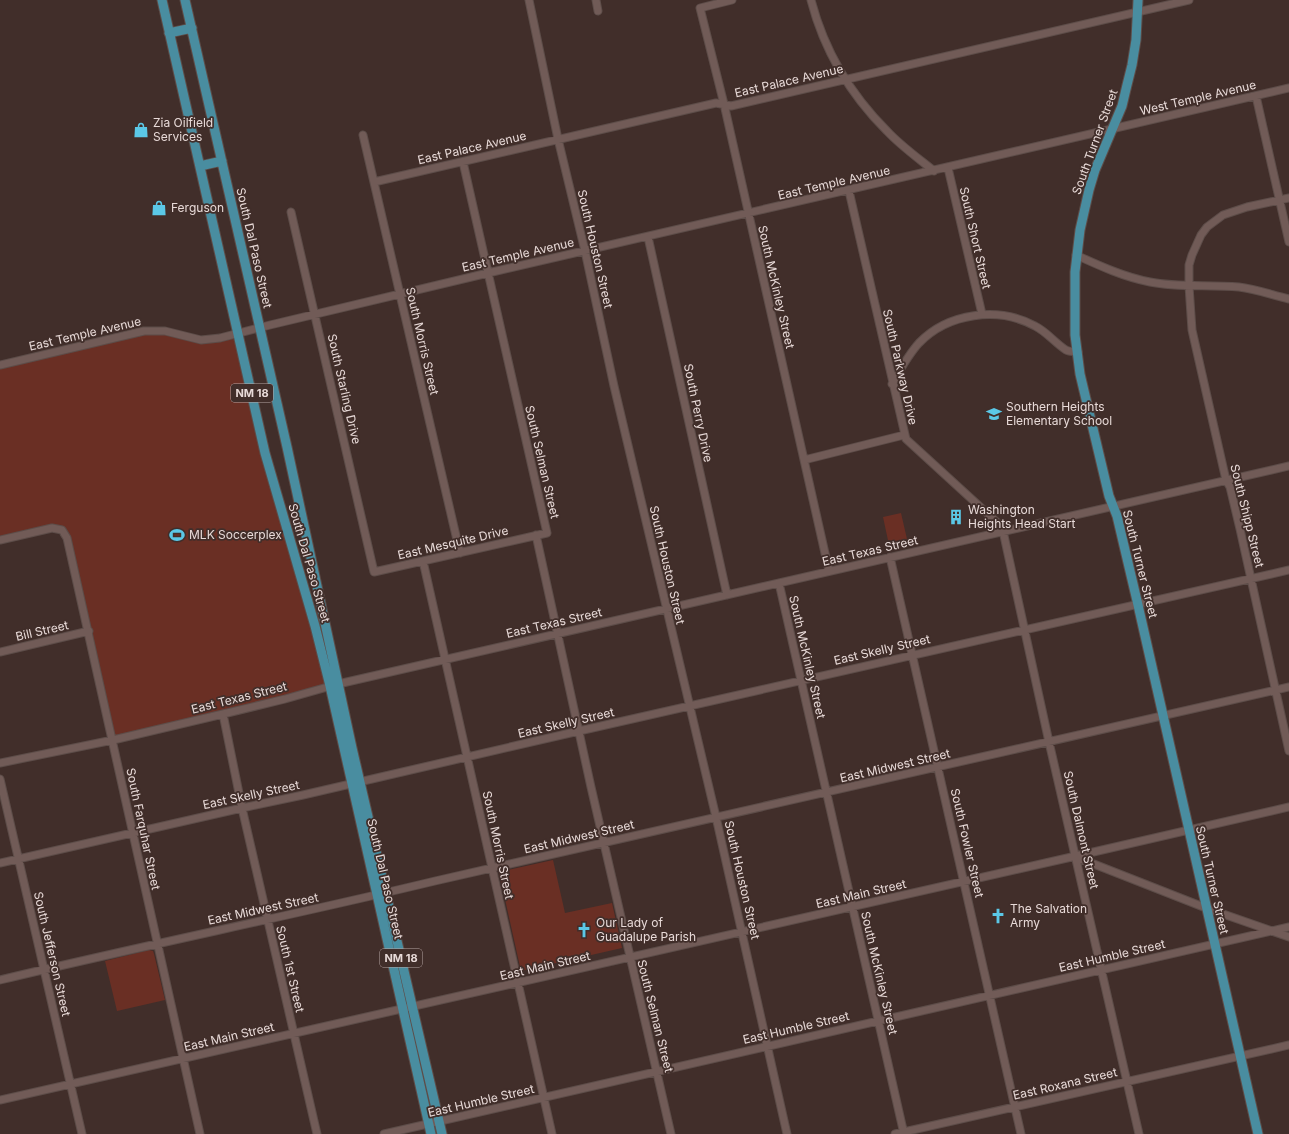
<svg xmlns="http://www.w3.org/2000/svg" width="1289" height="1134" font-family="Inter,sans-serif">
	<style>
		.green { fill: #6a2f24 }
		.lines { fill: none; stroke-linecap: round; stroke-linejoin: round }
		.minor-casing { stroke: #5d4d49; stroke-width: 9 }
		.major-casing { stroke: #5d4d49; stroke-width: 11 }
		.minor { stroke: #715b57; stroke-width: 7 }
		.major { stroke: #498da0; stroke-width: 9 }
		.labels { text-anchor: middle; stroke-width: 3.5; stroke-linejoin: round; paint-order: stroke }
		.shield { fill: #412e2a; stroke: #b6a6a4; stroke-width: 1 }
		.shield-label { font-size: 11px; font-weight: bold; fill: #e8dad8 }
		.street-label { font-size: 12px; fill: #e8dad8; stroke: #412e2a }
		.poi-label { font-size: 12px; fill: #e8dad8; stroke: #412e2a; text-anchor: start }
	</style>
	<rect width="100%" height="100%" fill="#412e2a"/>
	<path class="green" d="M144,331L192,338L239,334L330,686L113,740L62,530L0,540V365Z
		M901,513L907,539L906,541L889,545L883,517Z
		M553,860L565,913L612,903L622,948L521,971L499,872Z
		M149,950L153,951L154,954L165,1000L117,1011L105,961Z"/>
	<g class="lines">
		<g class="minor-casing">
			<path id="minor" d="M529,0L558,139L585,251L614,386L716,817L787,1134
				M596,0L598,11
				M732,0L700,8L724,104L829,571
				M811,0C824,50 851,95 887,131C901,146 918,158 934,171
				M1256,96L1289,242
				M363,135L460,553
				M948,168L982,314
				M374,182L716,103L731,106L1189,0
				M849,191L906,439L1000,525L1003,531L1049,742L1139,1134
				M1289,198L1247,207L1223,215L1207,227L1201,235L1192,255L1189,265V286L1192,330L1226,480L1230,487L1240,529L1289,751
				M291,212L374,572L547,533L463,162
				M648,237L727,595
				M1076,255C1100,266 1124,277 1150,282C1179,288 1209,284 1239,287C1256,289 1272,295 1289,299
				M0,365L144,331H165L201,340L220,338L270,325L488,273L1289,88
				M892,384C900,370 908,355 919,343C948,313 998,306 1035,326C1047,332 1055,343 1066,350C1069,352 1074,351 1078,352
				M804,460L904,435
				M536,535L591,787L671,1134
				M0,540L52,528L62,530L67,538L200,1134
				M890,557L1021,1134
				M423,561L552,1134
				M779,583L904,1134
				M0,652L89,631
				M223,714L242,808L317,1134
				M0,763L113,740L223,714L285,699L338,684L1289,466
				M0,779L82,1134
				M1076,857L1206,908L1289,937
				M0,863L242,808L303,795L579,731L1289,570
				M0,980C145,945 290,916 435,881L1289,687
				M0,1100L1076,856L1289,807
				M384,1134L1289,927
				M895,1134L1289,1045"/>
		</g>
		<g class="major-casing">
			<path id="major" d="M162,0L265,453L315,626L330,686L431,1134
				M185,0L287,447L352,748L442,1134
				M1138,0L1136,40L1132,65L1127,85L1122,106L1095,170L1089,190L1080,230L1075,272V335L1080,374L1109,496L1117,516L1138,605L1258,1134
				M169,33L192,28
				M200,166L222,161"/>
		</g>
		<use href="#minor" class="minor"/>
		<use href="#major" class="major"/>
	</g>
	<defs>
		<g id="shop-bare" transform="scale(1.2)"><path d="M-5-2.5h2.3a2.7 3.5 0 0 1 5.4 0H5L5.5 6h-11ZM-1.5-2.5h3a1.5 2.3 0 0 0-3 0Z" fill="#5bc8e7" stroke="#412e2a" stroke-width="2.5" paint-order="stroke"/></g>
		<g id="school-bare" transform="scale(1.2)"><path d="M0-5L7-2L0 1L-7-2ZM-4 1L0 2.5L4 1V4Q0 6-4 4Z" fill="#5bc8e7" stroke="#412e2a" stroke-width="2.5" paint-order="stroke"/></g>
		<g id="building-bare" transform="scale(1.2)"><path d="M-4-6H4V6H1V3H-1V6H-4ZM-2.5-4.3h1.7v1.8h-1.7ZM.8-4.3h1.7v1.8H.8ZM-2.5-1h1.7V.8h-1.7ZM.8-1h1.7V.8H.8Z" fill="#5bc8e7" stroke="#412e2a" stroke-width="2.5" paint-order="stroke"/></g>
		<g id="stadium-bare" transform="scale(1.2)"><path d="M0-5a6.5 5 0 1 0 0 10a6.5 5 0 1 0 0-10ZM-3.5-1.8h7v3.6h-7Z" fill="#5bc8e7" stroke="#412e2a" stroke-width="2.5" paint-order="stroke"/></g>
		<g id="church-bare" transform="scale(1.2)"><path d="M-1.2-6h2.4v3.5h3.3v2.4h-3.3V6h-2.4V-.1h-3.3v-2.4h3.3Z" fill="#5bc8e7" stroke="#412e2a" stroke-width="2.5" paint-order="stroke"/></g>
	</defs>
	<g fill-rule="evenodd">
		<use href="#shop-bare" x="141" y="130"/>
		<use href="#shop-bare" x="159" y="208"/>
		<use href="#school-bare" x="994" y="414"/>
		<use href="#building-bare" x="956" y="517"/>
		<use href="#stadium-bare" x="177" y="535"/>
		<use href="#church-bare" x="998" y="916"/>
		<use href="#church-bare" x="584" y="930"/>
	</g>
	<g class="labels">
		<g class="shield">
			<rect x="231" y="384" width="42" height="18" rx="3"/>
			<rect x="380" y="949" width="42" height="18" rx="3"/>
		</g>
		<g class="shield-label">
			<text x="252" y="397">NM 18</text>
			<text x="401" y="962">NM 18</text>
		</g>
		<g class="street-label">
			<text transform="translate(789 81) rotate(-13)" y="4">East Palace Avenue</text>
			<text transform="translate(1198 98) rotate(-13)" y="4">West Temple Avenue</text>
			<text transform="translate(1095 142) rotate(-70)" y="4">South Turner Street</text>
			<text transform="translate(472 148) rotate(-13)" y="4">East Palace Avenue</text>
			<text transform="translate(834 183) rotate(-13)" y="4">East Temple Avenue</text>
			<text transform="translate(975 238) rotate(77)" y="4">South Short Street</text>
			<text transform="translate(254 248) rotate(77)" y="4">South Dal Paso Street</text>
			<text transform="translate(595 249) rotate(77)" y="4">South Houston Street</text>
			<text transform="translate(518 255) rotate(-13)" y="4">East Temple Avenue</text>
			<text transform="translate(776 287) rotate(77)" y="4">South McKinley Street</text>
			<text transform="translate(85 334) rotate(-13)" y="4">East Temple Avenue</text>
			<text transform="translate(422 341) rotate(77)" y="4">South Morris Street</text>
			<text transform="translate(900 367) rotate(77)" y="4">South Parkway Drive</text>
			<text transform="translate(344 389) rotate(77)" y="4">South Starling Drive</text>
			<text transform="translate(698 413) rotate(78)" y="4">South Perry Drive</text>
			<text transform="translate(542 462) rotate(77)" y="4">South Selman Street</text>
			<text transform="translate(1247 516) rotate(76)" y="4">South Shipp Street</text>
			<text transform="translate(453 543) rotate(-13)" y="4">East Mesquite Drive</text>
			<text transform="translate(870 551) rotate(-13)" y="4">East Texas Street</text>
			<text transform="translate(309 563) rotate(74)" y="4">South Dal Paso Street</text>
			<text transform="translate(1140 564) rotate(76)" y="4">South Turner Street</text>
			<text transform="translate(667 565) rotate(77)" y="4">South Houston Street</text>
			<text transform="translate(554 623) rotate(-13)" y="4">East Texas Street</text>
			<text transform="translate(42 631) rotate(-13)" y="4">Bill Street</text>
			<text transform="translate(882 650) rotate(-13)" y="4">East Skelly Street</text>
			<text transform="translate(807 657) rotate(77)" y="4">South McKinley Street</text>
			<text transform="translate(239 698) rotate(-14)" y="4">East Texas Street</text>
			<text transform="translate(566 723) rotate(-13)" y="4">East Skelly Street</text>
			<text transform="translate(895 766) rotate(-13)" y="4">East Midwest Street</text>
			<text transform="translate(251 795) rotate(-12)" y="4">East Skelly Street</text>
			<text transform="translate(143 829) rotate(78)" y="4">South Farquhar Street</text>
			<text transform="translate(1081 830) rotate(77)" y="4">South Dalmont Street</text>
			<text transform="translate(579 837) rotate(-13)" y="4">East Midwest Street</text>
			<text transform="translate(967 843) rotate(77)" y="4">South Fowler Street</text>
			<text transform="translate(498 845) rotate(78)" y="4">South Morris Street</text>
			<text transform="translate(385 879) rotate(77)" y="4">South Dal Paso Street</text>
			<text transform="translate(742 880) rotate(77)" y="4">South Houston Street</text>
			<text transform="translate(1212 880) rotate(77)" y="4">South Turner Street</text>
			<text transform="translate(861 894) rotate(-13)" y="4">East Main Street</text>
			<text transform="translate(263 909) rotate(-12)" y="4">East Midwest Street</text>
			<text transform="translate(52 954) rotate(77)" y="4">South Jefferson Street</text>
			<text transform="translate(1112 956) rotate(-13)" y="4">East Humble Street</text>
			<text transform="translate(545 966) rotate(-13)" y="4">East Main Street</text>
			<text transform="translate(290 969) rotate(77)" y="4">South 1st Street</text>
			<text transform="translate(879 973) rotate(77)" y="4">South McKinley Street</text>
			<text transform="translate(655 1016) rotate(76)" y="4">South Selman Street</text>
			<text transform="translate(796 1028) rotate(-13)" y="4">East Humble Street</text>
			<text transform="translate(229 1037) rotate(-13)" y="4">East Main Street</text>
			<text transform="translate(1065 1084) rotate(-13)" y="4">East Roxana Street</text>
			<text transform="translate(481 1101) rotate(-13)" y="4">East Humble Street</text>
		</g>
		<g class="poi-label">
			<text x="153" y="127">Zia Oilfield<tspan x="153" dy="14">Services</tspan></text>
			<text x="171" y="212">Ferguson</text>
			<text x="1006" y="411">Southern Heights<tspan x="1006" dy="14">Elementary School</tspan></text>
			<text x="968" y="514">Washington<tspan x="968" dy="14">Heights Head Start</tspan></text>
			<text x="189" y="539">MLK Soccerplex</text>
			<text x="1010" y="913">The Salvation<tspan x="1010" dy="14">Army</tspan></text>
			<text x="596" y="927">Our Lady of<tspan x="596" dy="14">Guadalupe Parish</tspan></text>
		</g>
	</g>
</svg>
